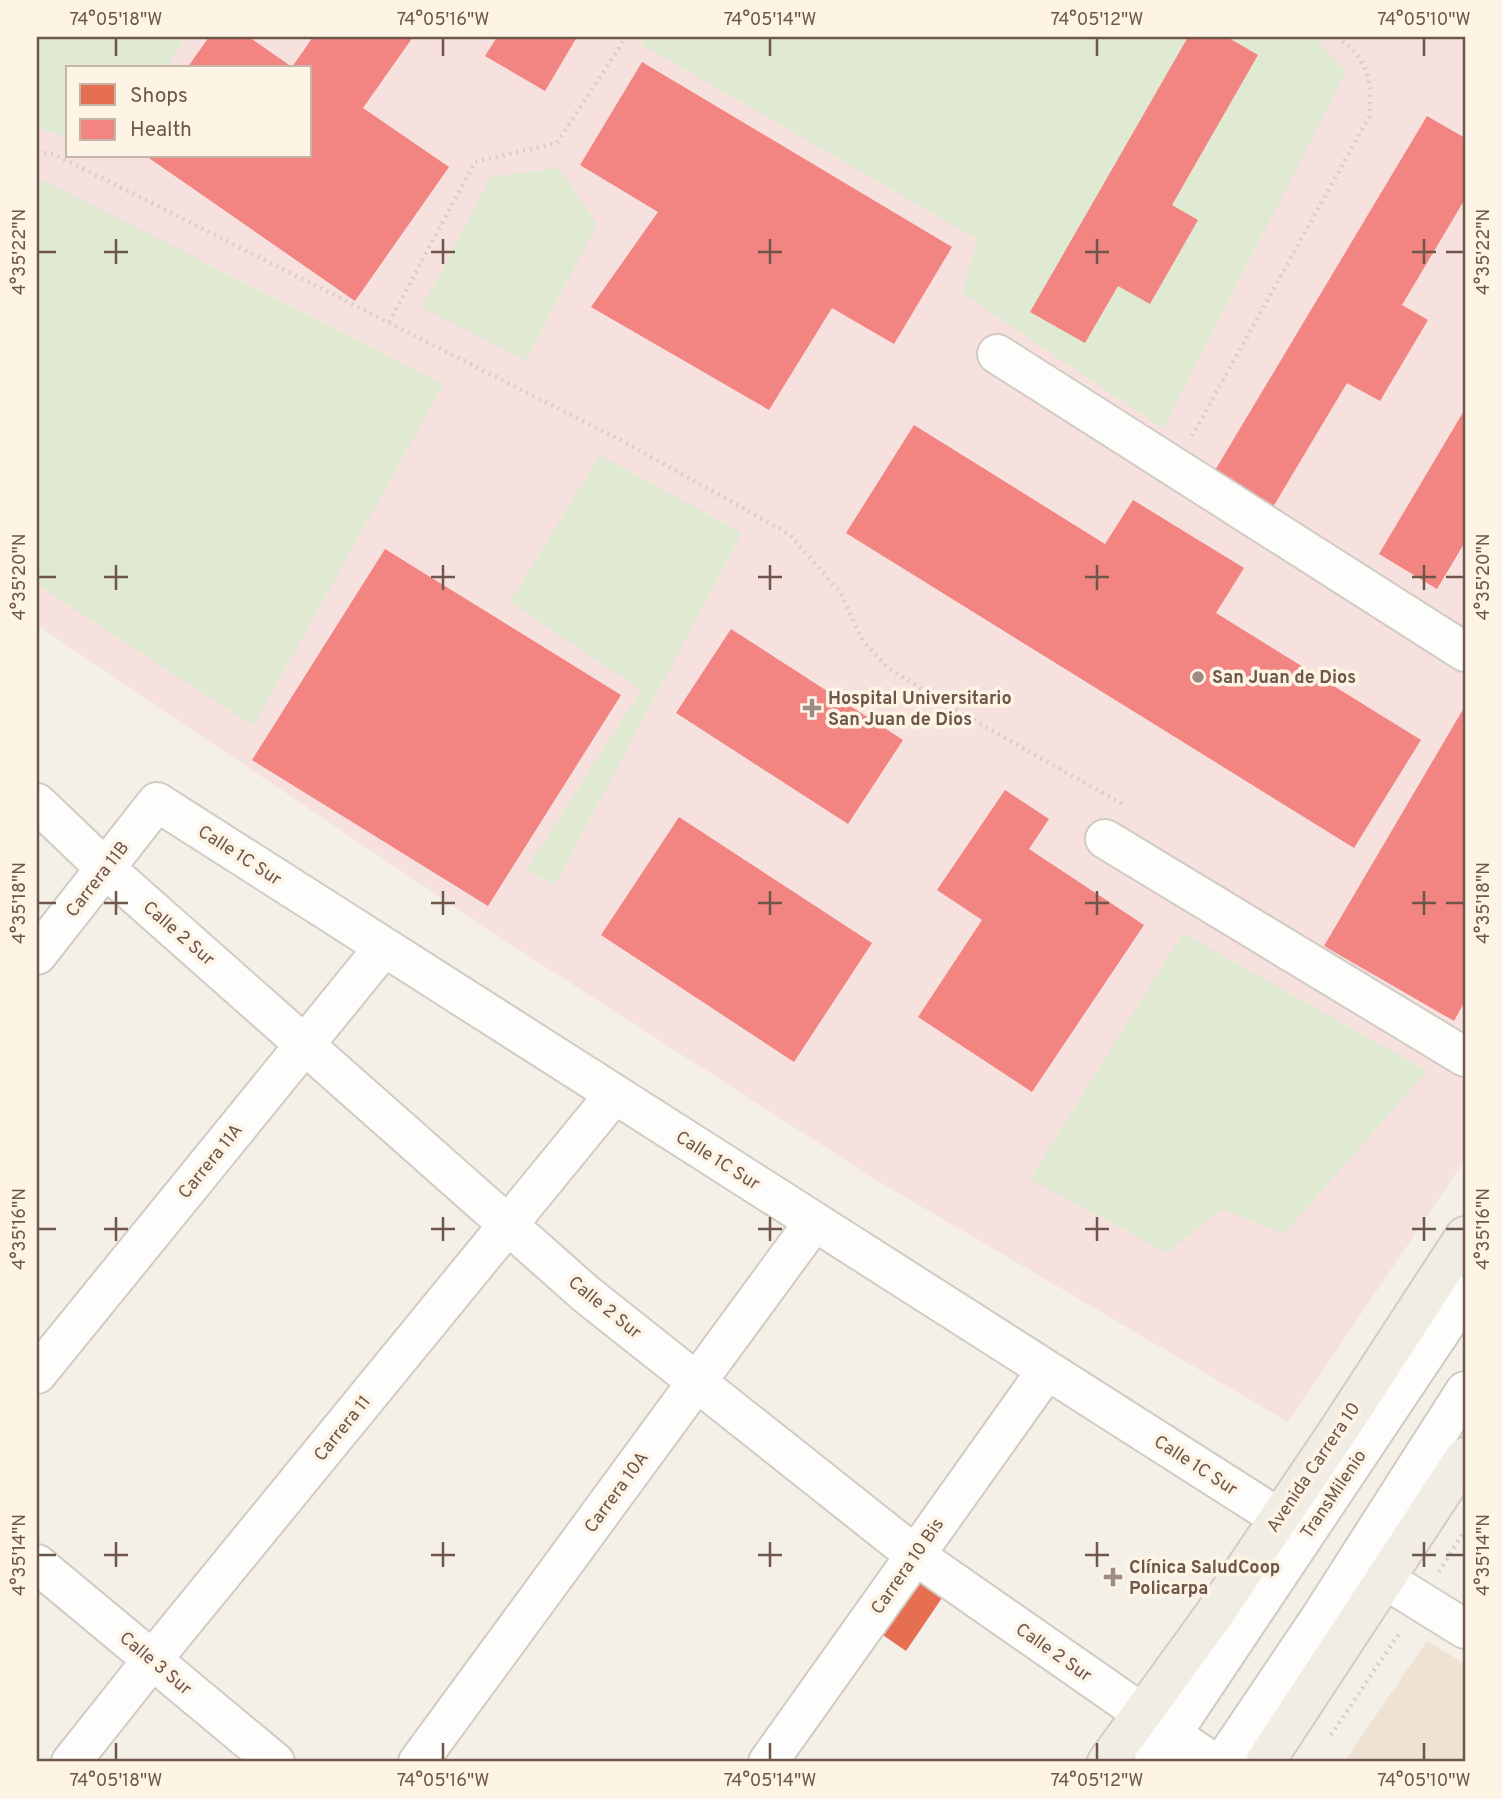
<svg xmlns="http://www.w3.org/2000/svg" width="1502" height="1799" font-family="Overpass,sans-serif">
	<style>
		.residential { fill: #ede2d4 }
		.medical { fill: #f6e1df; fill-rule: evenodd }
		.green { fill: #e0ead2 }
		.shops { fill: #e76f51 }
		.health { fill: #f28482 }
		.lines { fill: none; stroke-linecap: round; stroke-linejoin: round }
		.minor-casing { stroke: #d2cbc4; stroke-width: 42 }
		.major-casing { stroke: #d3cbc4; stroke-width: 42 }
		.path { stroke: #d5cfca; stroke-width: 4.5; stroke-dasharray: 2 5; stroke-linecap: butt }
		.minor { stroke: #fdfdfb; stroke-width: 38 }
		.major { stroke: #f1ece4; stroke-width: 38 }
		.ticks { fill: none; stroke: #6e574a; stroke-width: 2.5 }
		.poi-dot { fill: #9d8c81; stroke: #fdf4e6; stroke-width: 2.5 }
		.labels { text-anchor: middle; stroke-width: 7; stroke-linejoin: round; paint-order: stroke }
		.poi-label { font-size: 18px; font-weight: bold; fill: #6e574a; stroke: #fdf4e6; text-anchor: start }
		.street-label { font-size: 18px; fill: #6e574a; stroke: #fdf4e6 }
		.neatline { fill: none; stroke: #6e574a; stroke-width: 2.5 }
		.ticks-label { font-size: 18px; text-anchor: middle; fill: #6e574a }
	</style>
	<rect width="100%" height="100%" fill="#f4efe7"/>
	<path class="residential" d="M1427,1641L1465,1664V1762H1344Z"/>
	<path class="medical" d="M37,37H1465V1160L1288,1422L873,1178L493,933L37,625ZM68,68H310V156H68Z"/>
	<path class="green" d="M37,37H186L167,68H68V138L37,127Z
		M644,37H1363L1317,41L1346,72L1163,429L962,293L978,240L641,44Z
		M559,168L597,224L526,361L422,307L491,177Z
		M37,177L444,384L253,726L37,585Z
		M600,455L742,533L555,885L526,870L641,690L510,602Z
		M1183,933L1427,1071L1284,1234L1222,1209L1167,1253L1030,1179Z"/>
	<path class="shops" d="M918,1577L944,1595L906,1651L874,1629Z"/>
	<path class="health" d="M209,37H249L292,67L313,37H413L363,108L449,167L355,301L146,156H310V68H187Z
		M497,37H577L545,91L485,56Z
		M1188,37H1227L1258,55L1172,205L1198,220L1150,304L1118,286L1085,343L1030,312Z
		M642,62L952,247L894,344L832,308L769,410L591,307L658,212L580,165Z
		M1427,116L1465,138V199L1402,305L1428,320L1380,401L1347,383L1273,507L1214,472Z
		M1465,409V542L1437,589L1379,554Z
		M914,425L1105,544L1133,500L1244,568L1216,613L1421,740L1354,848L846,533Z
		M385,549L621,695L488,906L252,760Z
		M731,629L903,740L848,824L676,713Z
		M1465,706V1001L1454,1021L1324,946Z
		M1005,790L1049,819L1029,849L1144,925L1032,1092L918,1017L982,920L937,890Z
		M679,817L872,943L794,1062L601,935Z"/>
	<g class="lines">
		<g class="minor-casing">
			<path id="minor" d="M997,354L1465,652
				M37,803L105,868L586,1294L915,1555L1212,1762
				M1105,839L1465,1057
				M37,955L157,802L1279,1518
				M37,1374L384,947
				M37,1564L275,1762
				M1386,1580L1465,1629
				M71,1762L152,1660L614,1095
				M418,1762L814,1222
				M768,1762L1047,1370
				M1153,1762L1465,1295
				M1223,1762L1320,1618L1465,1391"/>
		</g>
		<g class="major-casing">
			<path id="major" d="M1107,1762L1213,1616L1338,1431L1465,1236
				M1265,1762L1465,1457"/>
		</g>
		<path class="path" d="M37,152L53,154L126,190L435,346L626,443L789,534L840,592L863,641L888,668L961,713L1122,804
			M389,322L475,162L557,143L626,37
			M1192,436L1369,117C1373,82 1368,58 1337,37
			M1439,1572L1465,1530
			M1331,1735L1400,1632"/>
		<use href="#minor" class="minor"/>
		<use href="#major" class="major"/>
	</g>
	<path class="ticks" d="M116,38V56M443,38V56M770,38V56M1097,38V56M1424,38V56M116,239V264M443,239V264M770,239V264M1097,239V264M1424,239V264M38,252H56M104,252H128M431,252H455M758,252H782M1085,252H1109M1412,252H1436M1446,252H1464M116,565V590M443,565V590M770,565V590M1097,565V590M1424,565V590M38,577H56M104,577H128M431,577H455M758,577H782M1085,577H1109M1412,577H1436M1446,577H1464M116,891V915M443,891V915M770,891V915M1097,891V915M1424,891V915M38,903H56M104,903H128M431,903H455M758,903H782M1085,903H1109M1412,903H1436M1446,903H1464M116,1217V1241M443,1217V1241M770,1217V1241M1097,1217V1241M1424,1217V1241M38,1229H56M104,1229H128M431,1229H455M758,1229H782M1085,1229H1109M1412,1229H1436M1446,1229H1464M116,1542V1567M443,1542V1567M770,1542V1567M1097,1542V1567M1424,1542V1567M38,1555H56M104,1555H128M431,1555H455M758,1555H782M1085,1555H1109M1412,1555H1436M1446,1555H1464M116,1743V1760M443,1743V1760M770,1743V1760M1097,1743V1760M1424,1743V1760"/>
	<g class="poi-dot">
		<circle cx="1198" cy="677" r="7"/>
		<path d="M808.5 697.5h7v7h7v7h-7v7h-7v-7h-7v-7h7z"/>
		<path d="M1109.5 1566.5h7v7h7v7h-7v7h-7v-7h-7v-7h7z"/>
	</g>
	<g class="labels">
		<g class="poi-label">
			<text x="1212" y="683">San Juan de Dios</text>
			<text x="828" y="704">Hospital Universitario<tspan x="828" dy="21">San Juan de Dios</tspan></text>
			<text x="1129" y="1573">Clínica SaludCoop<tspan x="1129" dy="21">Policarpa</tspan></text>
		</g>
		<g class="street-label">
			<text transform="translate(240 855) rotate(33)" y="6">Calle 1C Sur</text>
			<text transform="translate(97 879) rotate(-52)" y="6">Carrera 11B</text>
			<text transform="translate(179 933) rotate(41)" y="6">Calle 2 Sur</text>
			<text transform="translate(718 1160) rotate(32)" y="6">Calle 1C Sur</text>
			<text transform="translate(210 1161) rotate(-51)" y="6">Carrera 11A</text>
			<text transform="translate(605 1307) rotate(39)" y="6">Calle 2 Sur</text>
			<text transform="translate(342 1428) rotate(-51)" y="6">Carrera 11</text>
			<text transform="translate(1196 1465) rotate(33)" y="6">Calle 1C Sur</text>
			<text transform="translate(1313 1467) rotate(-56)" y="6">Avenida Carrera 10</text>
			<text transform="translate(616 1492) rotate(-54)" y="6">Carrera 10A</text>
			<text transform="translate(1333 1494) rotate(-56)" y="6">TransMilenio</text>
			<text transform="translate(907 1566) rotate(-55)" y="6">Carrera 10 Bis</text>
			<text transform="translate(1054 1652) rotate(35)" y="6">Calle 2 Sur</text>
			<text transform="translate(156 1663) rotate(40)" y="6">Calle 3 Sur</text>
		</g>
	</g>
	<rect width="1502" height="1799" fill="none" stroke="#fdf4e6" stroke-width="77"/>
	<rect x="66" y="66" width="245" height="91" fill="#fdf4e6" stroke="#c4b5a8" stroke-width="2"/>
	<rect x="80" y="84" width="35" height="21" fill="#e76f51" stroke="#c4b5a8" stroke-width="2"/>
	<text x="130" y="102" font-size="21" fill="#6e574a">Shops</text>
	<rect x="80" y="119" width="35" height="21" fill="#f28482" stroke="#c4b5a8" stroke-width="2"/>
	<text x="130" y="136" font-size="21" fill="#6e574a">Health</text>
	<rect x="38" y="38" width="1426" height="1722" class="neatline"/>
	<g class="ticks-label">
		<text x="116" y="25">74°05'18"W</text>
		<text x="443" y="25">74°05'16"W</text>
		<text x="770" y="25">74°05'14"W</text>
		<text x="1097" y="25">74°05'12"W</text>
		<text x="1424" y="25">74°05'10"W</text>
		<text transform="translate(19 252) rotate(-90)" y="6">4°35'22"N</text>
		<text transform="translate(1483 252) rotate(-90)" y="6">4°35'22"N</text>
		<text transform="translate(19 577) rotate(-90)" y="6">4°35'20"N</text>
		<text transform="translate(1483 577) rotate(-90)" y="6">4°35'20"N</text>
		<text transform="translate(19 903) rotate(-90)" y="6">4°35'18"N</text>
		<text transform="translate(1483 903) rotate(-90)" y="6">4°35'18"N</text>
		<text transform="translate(19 1229) rotate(-90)" y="6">4°35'16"N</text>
		<text transform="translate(1483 1229) rotate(-90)" y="6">4°35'16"N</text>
		<text transform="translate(19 1555) rotate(-90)" y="6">4°35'14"N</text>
		<text transform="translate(1483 1555) rotate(-90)" y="6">4°35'14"N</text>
		<text x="116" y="1786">74°05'18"W</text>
		<text x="443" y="1786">74°05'16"W</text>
		<text x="770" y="1786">74°05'14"W</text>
		<text x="1097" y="1786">74°05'12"W</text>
		<text x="1424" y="1786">74°05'10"W</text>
	</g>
</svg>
